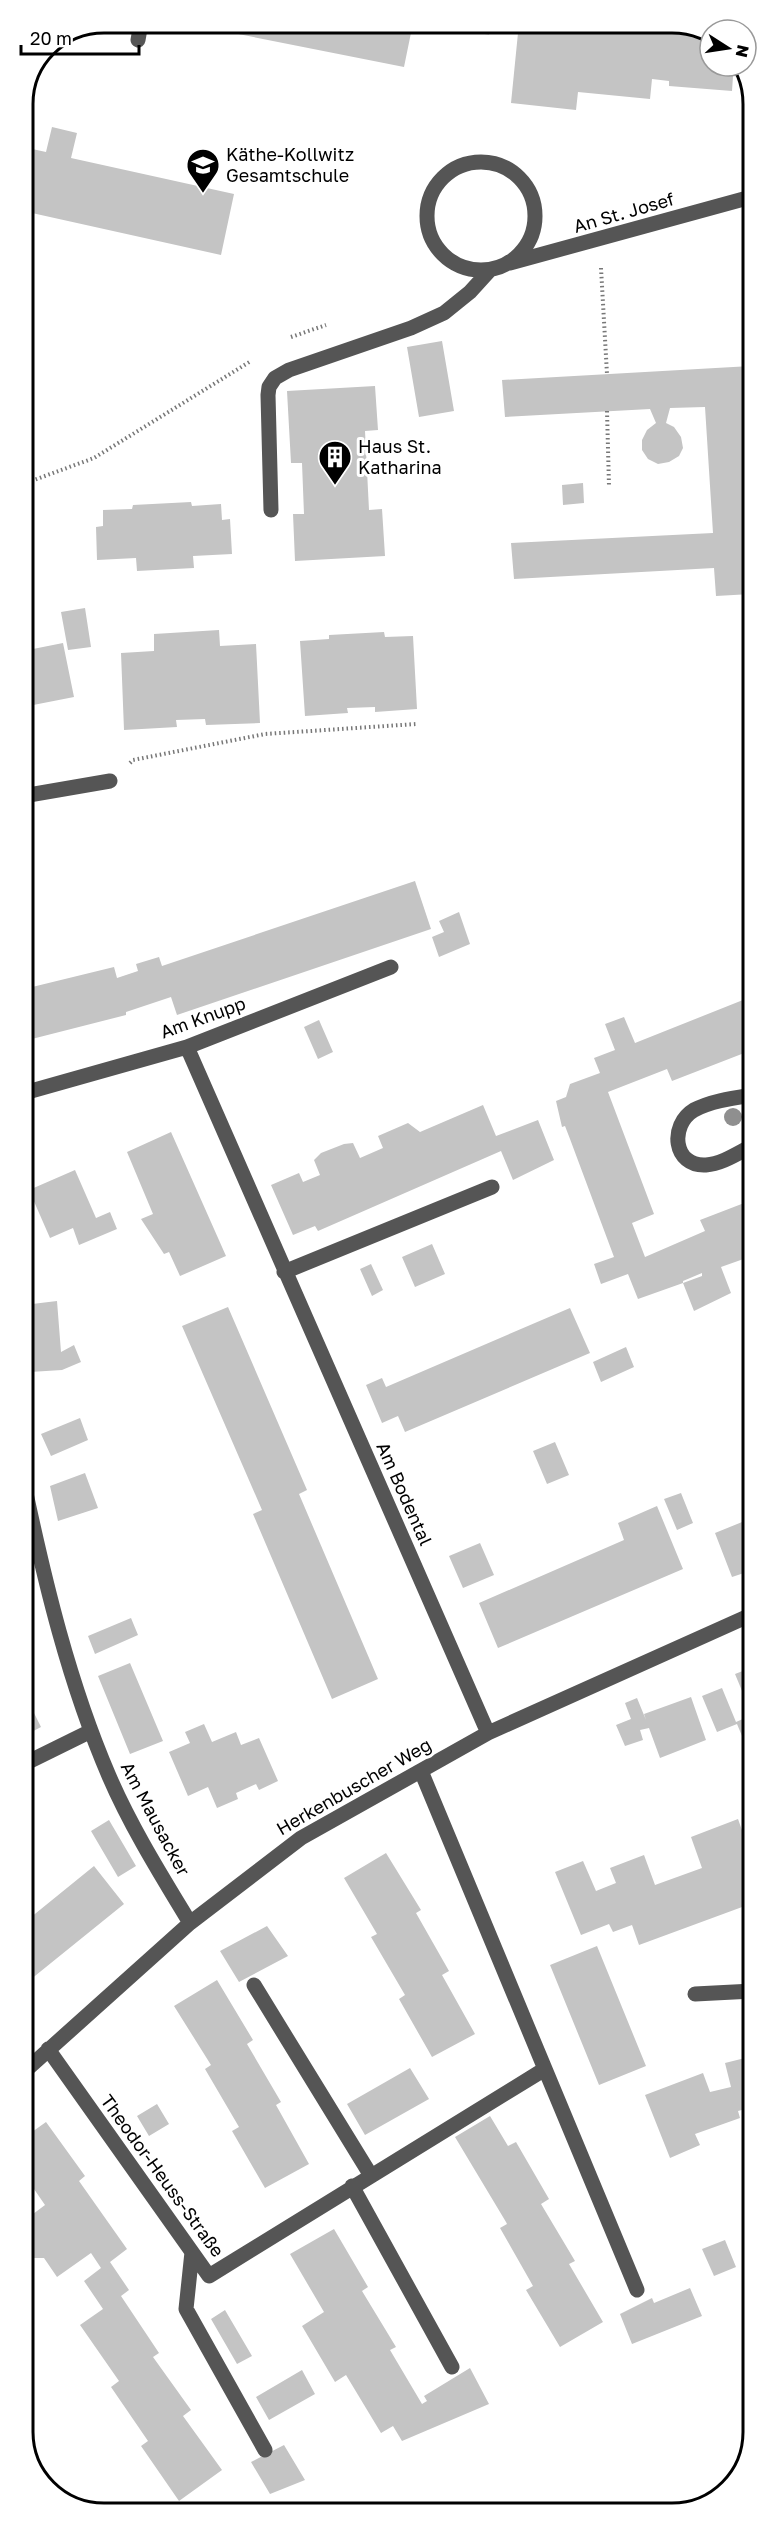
<svg xmlns="http://www.w3.org/2000/svg" width="776" height="2536" font-family="'Golos Text',sans-serif">
	<style>
		.green { fill: #dcdcdc }
		.building { fill: #c4c4c4; fill-rule: evenodd }
		.lines { fill: none; stroke-linecap: round; stroke-linejoin: round }
		.path { stroke: #777; stroke-width: 4; stroke-dasharray: 1.5 3; stroke-linecap: butt }
		.minor { stroke: #555; stroke-width: 15 }
		.tree { fill: #8f8f8f }
		.labels { text-anchor: middle; stroke-width: 6; stroke-linejoin: round; paint-order: stroke }
		.poi-label { font-size: 18px; fill: #000; stroke: #fff; text-anchor: start }
		.street-label { font-size: 18px; fill: #000; stroke: #fff }
		.rim { fill: none; stroke: #000; stroke-width: 3 }
	</style>
	<rect width="100%" height="100%" fill="#fff"/>
	<path class="green" d="M433,23H492L489,35Z"/>
	<path class="building" d="M204,23H413L404,67L203,27Z
		M519,23H678L710,36V66H740L747,78L733,76L732,91L669,86V81L652,79L650,99L578,92L576,110L511,103Z
		M52,127L77,133L71,158L234,194L221,255L23,211V147L46,152Z
		M442,341L454,411L419,417L407,347Z
		M751,366V594L716,596L714,568L514,579L511,543L713,533L705,407L670,408L666,423L674,427L681,437L683,448L679,456L669,462L658,464L648,459L642,450V440L647,430L656,423L650,409L505,417L502,380Z
		M375,386L378,430L365,431L369,510L382,509L385,556L295,561L293,514H304L302,463H291L287,391Z
		M583,483L584,503L563,505L562,485Z
		M191,502L192,506L221,504L222,520L230,519L232,554L193,556L194,568L137,571L136,558L97,560L96,527L103,526V510L132,509L133,505Z
		M85,608L91,647L68,650L61,612Z
		M219,630L220,646L256,644L260,723L206,725L205,719L176,720L177,727L124,730L121,653L154,651V634Z
		M384,632L385,637L413,636L417,709L375,712V707L347,708L348,713L305,716L300,641L329,639V635Z
		M63,643L74,697L23,707V651Z
		M415,881L431,929L177,1015L171,997L126,1012V1015L24,1041V989L114,967L117,978L138,971L136,964L159,957L162,966Z
		M459,912L470,944L439,957L432,937L444,932L439,921Z
		M748,998H752V1050L672,1081L667,1069L608,1092L654,1214L632,1223L645,1257L705,1231L700,1220L752,1200V1256L721,1267L731,1293L694,1311L683,1283L638,1299L628,1274L601,1284L594,1264L614,1257L570,1139L565,1126L562,1127L556,1101L566,1097L570,1084L600,1073L594,1058L615,1050L605,1024L624,1017L635,1043ZM702,1273V1276L683,1283V1281Z
		M319,1020L333,1052L318,1059L304,1027Z
		M483,1105L496,1136L538,1120L554,1160L513,1180L501,1151L318,1231L315,1226L293,1235L271,1185L299,1173L303,1182L320,1175L314,1160L321,1153L344,1144L353,1143L360,1158L383,1148L378,1136L408,1123L420,1132Z
		M171,1132L226,1256L180,1276L169,1252L164,1254L141,1219L153,1214L127,1152Z
		M75,1170L96,1218L110,1212L117,1229L79,1245L73,1228L50,1238L29,1190Z
		M432,1244L445,1274L415,1287L402,1257Z
		M371,1264L383,1290L372,1296L360,1269Z
		M57,1301L61,1352L74,1345L81,1362L62,1370L30,1372L24,1305Z
		M228,1307L307,1490L299,1494L378,1679L332,1699L253,1514L262,1510L182,1326Z
		M570,1308L590,1353L405,1432L398,1416L382,1423L366,1385L382,1378L386,1387Z
		M626,1347L634,1367L601,1382L593,1362Z
		M80,1418L88,1440L51,1456L41,1434Z
		M555,1442L569,1475L547,1484L533,1451Z
		M85,1473L98,1508L58,1521L50,1486Z
		M681,1493L693,1523L677,1530L664,1499Z
		M657,1506L683,1569L498,1648L479,1603L624,1540L618,1523Z
		M752,1518L753,1570L732,1577L715,1533Z
		M480,1543L494,1575L463,1588L449,1556Z
		M131,1618L138,1635L95,1654L88,1636Z
		M130,1663L163,1741L130,1754L98,1676Z
		M753,1667V1754L750,1755L737,1724L717,1732L702,1696L722,1688L736,1722L752,1715L735,1674Z
		M24,1693L41,1727L24,1736Z
		M691,1697L706,1740L660,1758L649,1728L640,1730L643,1740L625,1746L616,1725L631,1719L625,1703L637,1698L646,1720L644,1714Z
		M204,1724L212,1742L236,1732L241,1745L259,1738L278,1781L259,1790L256,1784L236,1793L238,1799L217,1808L208,1787L188,1796L169,1752L190,1743L185,1732Z
		M738,1819L749,1850L753,1848V1903L639,1945L632,1925L613,1932L609,1924L581,1935L555,1872L583,1861L596,1891L616,1883L610,1868L644,1855L655,1885L702,1868L691,1837Z
		M109,1820L136,1866L118,1877L91,1831Z
		M386,1853L421,1910L416,1913L449,1971L442,1975L475,2034L432,2057L399,1999L405,1995L371,1937L377,1934L344,1878Z
		M94,1866L124,1904L25,1984V1922Z
		M267,1926L288,1956L239,1982L220,1951Z
		M597,1946L646,2066L599,2085L550,1965Z
		M217,1980L253,2040L247,2044L281,2102L276,2105L309,2164L265,2188L232,2131L239,2127L205,2069L211,2065L174,2006Z
		M753,2056V2107L738,2111L740,2118L695,2134L700,2145L670,2158L645,2095L703,2073L710,2092L731,2087L725,2063Z
		M410,2068L429,2099L365,2135L347,2104Z
		M157,2104L169,2124L149,2136L137,2116Z
		M490,2116L508,2146L516,2142L549,2199L541,2204L575,2261L569,2264L603,2322L560,2347L526,2290L533,2286L500,2228L507,2224L506,2222L455,2137Z
		M46,2122L85,2176L79,2181L127,2249L110,2262L129,2290L121,2296L159,2353L153,2357L191,2410L183,2416L222,2470L179,2501L141,2446L148,2441L111,2387L119,2381L80,2325L103,2309L84,2281L101,2268L91,2253L57,2277L44,2258H31L25,2250V2220L45,2205L25,2176V2137Z
		M334,2229L368,2287L362,2291L396,2347L390,2350L422,2404L427,2401L424,2396L470,2368L489,2404L402,2441L393,2426L381,2433L346,2375L335,2382L302,2326L324,2312L290,2254Z
		M725,2240L736,2267L714,2276L702,2249Z
		M690,2288L702,2316L632,2344L620,2314L652,2298L654,2303Z
		M225,2310L252,2356L237,2364L211,2319Z
		M302,2370L315,2394L269,2420L256,2397Z
		M284,2445L305,2480L270,2494L251,2462Z"/>
	<g class="lines">
		<path class="path" d="M601,268L607,374
			M291,337L326,325
			M607,411L609,486
			M23,484L94,458L251,361
			M130,763L133,760L265,734L416,724"/>
		<path class="minor" d="M138,40L141,23
			M427 216a54 54 0 1 1 108 0a54 54 0 1 1-108 0Z
			M510,263L751,197
			M271,510L268,395L269,387L275,378L289,370L411,328L444,313L470,292L490,270
			M23,796L110,781
			M187,1047L488,1733
			M24,1093L187,1047L391,967
			M752,1095C733,1098 711,1101 694,1110C669,1125 673,1167 706,1165C722,1164 738,1153 752,1146
			M284,1272L492,1187
			M24,1484C45,1583 69,1683 109,1776C131,1827 161,1875 190,1923
			M24,1764L91,1731
			M254,1985L370,2174
			M695,1994L753,1991
			M48,2049L209,2276L545,2069L421,1771
			M545,2069L637,2290
			M25,2071L190,1923L301,1838L488,1733L753,1614
			M352,2186L452,2367
			M192,2252L186,2309L265,2450"/>
	</g>
	<circle class="tree" cx="733" cy="1117" r="9"/>
	<defs>
		<g id="school-pin" transform="scale(1.725)"><path d="M0 17L-7.5 6A9.5 9.5 0 1 1 7.5 6Z" fill="#000" stroke="#fff"/><path d="M0-5L7-2L0 1L-7-2ZM-4 1L0 2.5L4 1V4Q0 6-4 4Z" fill="#fff"/></g>
		<g id="building-pin" transform="scale(1.725)"><path d="M0 17L-7.5 6A9.5 9.5 0 1 1 7.5 6Z" fill="#000" stroke="#fff"/><path d="M-4-6H4V6H1V3H-1V6H-4ZM-2.5-4.3h1.7v1.8h-1.7ZM.8-4.3h1.7v1.8H.8ZM-2.5-1h1.7V.8h-1.7ZM.8-1h1.7V.8H.8Z" fill="#fff"/></g>
	</defs>
	<g fill-rule="evenodd">
		<use href="#school-pin" x="203" y="165"/>
		<use href="#building-pin" x="335" y="457"/>
	</g>
	<g class="labels">
		<g class="poi-label">
			<text x="226" y="161">Käthe-Kollwitz<tspan x="226" dy="21">Gesamtschule</tspan></text>
			<text x="358" y="453">Haus St.<tspan x="358" dy="21">Katharina</tspan></text>
		</g>
		<g class="street-label">
			<text transform="translate(624 213) rotate(-16)" y="6">An St. Josef</text>
			<text transform="translate(203 1018) rotate(-20)" y="6">Am Knupp</text>
			<text transform="translate(404 1494) rotate(66)" y="6">Am Bodental</text>
			<text transform="translate(354 1787) rotate(-30)" y="6">Herkenbuscher Weg</text>
			<text transform="translate(155 1819) rotate(62)" y="6">Am Mausacker</text>
			<text transform="translate(162 2176) rotate(54)" y="6">Theodor-Heuss-Straße</text>
		</g>
	</g>
	<path d="M0 0H776V2536H0ZM104 33H672A71 71 0 0 1 743 104V2432A71 71 0 0 1 672 2503H104A71 71 0 0 1 33 2432V104A71 71 0 0 1 104 33Z" fill="#fff" fill-rule="evenodd"/>
	<path class="rim" d="M104 33H672A71 71 0 0 1 743 104V2432A71 71 0 0 1 672 2503H104A71 71 0 0 1 33 2432V104A71 71 0 0 1 104 33Z"/>
	<g transform="translate(728 48) rotate(102)"><circle r="28" fill="#ffffff" stroke="#999999" stroke-width="1.5"/>
	<path d="M0-4.5L10 22L0 15L-10 22Z" fill="#000000"/>
	<text y="-9" font-size="16" font-weight="bold" text-anchor="middle" fill="#000000">N</text>
	</g>
	<path d="M21 45v9h118v-9" fill="none" stroke="#000000" stroke-width="3"/>
	<text x="30" y="45" font-size="18" fill="#000000" stroke="#ffffff" stroke-width="4.5" paint-order="stroke">20 m</text>
</svg>
